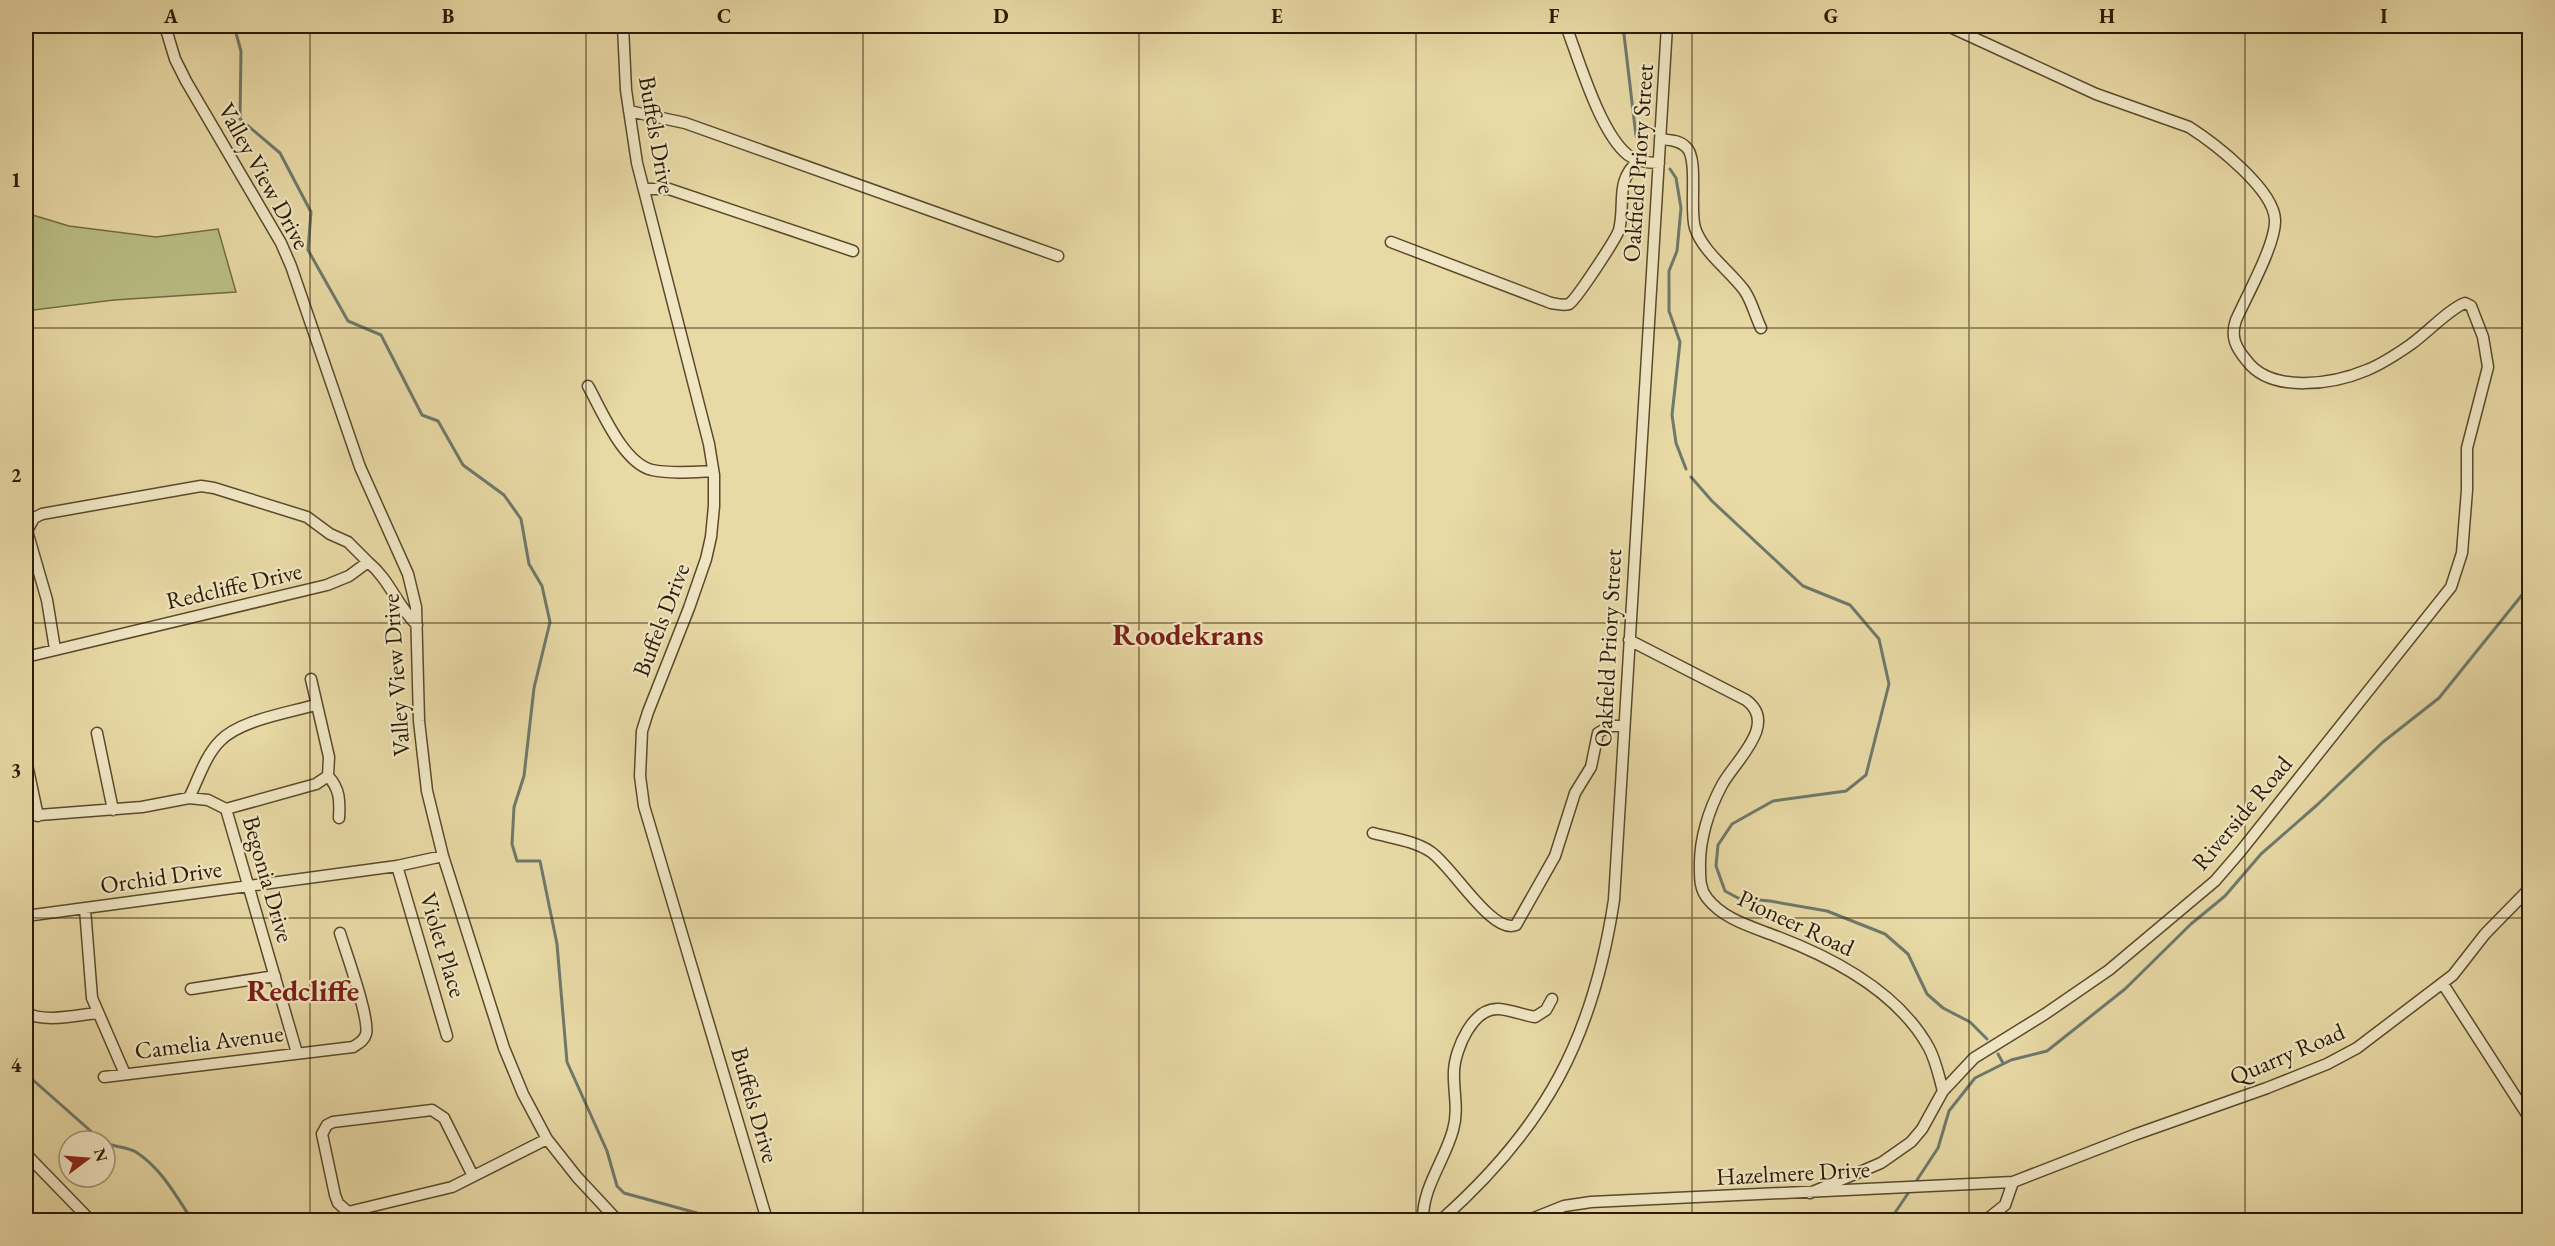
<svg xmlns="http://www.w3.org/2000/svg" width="2555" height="1246" font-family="'EB Garamond',serif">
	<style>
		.green { fill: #b9be84; stroke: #726c44; stroke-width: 1.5 }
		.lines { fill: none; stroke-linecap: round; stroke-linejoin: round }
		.stream { stroke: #6d796b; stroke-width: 3 }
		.minor-casing { stroke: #5a4a2c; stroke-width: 13 }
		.minor { stroke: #f0e6c4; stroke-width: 10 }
		.grid { fill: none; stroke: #2b1a03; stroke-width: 1.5; stroke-opacity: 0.55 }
		.labels { text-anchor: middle; stroke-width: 4.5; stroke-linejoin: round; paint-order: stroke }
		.street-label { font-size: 24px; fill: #2b1a03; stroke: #f0e6c4 }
		.district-label { font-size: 30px; font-weight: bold; fill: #7a1f14; stroke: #f0e6c4 }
		.neatline { fill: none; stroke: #2b1a03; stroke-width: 2 }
		.grid-label { font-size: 20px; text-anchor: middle; font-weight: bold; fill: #2b1a03 }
	</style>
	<rect width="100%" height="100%" fill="#e8d9a5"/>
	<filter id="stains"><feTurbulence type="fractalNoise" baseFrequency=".00333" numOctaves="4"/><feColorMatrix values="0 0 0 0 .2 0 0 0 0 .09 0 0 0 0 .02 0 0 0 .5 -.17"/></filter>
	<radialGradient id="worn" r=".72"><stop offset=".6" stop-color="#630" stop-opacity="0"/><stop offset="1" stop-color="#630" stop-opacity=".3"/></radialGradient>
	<path class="green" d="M26,213L69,226L156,237L218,229L236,292L114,300L26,311Z"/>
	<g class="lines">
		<path class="stream" d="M234,26L241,51L240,119L280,153L311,212L308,250L348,321L381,335L422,415L438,421L463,465L504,495L521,519L529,564L542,586L550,622L534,688L524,776L514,807L512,844L517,861H540L557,944L567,1062L607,1151L617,1186L624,1193L697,1213L699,1220
			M1623,26L1636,136L1642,142
			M1670,169L1676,178L1681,208L1677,251L1669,271V311L1680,342L1672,415L1676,443L1686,469
			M1691,477L1712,501L1803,586L1850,605L1879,639L1889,684L1866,775L1846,791L1773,801L1732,824L1718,845L1716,866L1725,891L1738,898L1770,901L1827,911L1885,934L1908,954L1927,994L1943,1008L1970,1022L1987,1039
			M1998,1054L2003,1063
			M26,1077L33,1080L102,1141
			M105,1143C115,1147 128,1147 136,1152C162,1169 176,1196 192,1220
			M1915,1183L1938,1148L1949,1111L1975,1078L2011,1060L2047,1051L2125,989L2191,924L2225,896L2261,854L2317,805L2383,742L2439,698L2530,585
			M1890,1220L1911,1189"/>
		<g class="minor-casing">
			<path id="minor" d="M165,26L175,59L186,81L281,243L291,266L360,467L408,574L416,607L419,721L427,791L443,856L504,1048L523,1094L547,1139L577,1177L617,1220
				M623,26L626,90L637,163L709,444L714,475V506L711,537L706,559L689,608L648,712L642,731L640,776L644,806L767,1220
				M1566,26C1579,60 1600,133 1628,155C1637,162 1648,163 1659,163
				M629,111L685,123L1058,256
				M1660,139C1669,140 1679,140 1686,147C1699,158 1689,209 1695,228C1703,252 1729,270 1744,290C1752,301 1755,316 1761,328
				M644,189H669L853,251
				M1391,242L1551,303C1557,304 1563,306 1569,304C1576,300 1616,239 1619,230C1626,202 1614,182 1639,160
				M588,386C602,411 623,463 652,470C671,474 693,472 713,471
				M1629,640L1746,700C1779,724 1735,761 1722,785C1709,809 1699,840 1700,868C1700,879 1700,889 1707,898C1724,920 1753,927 1778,937C1833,958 1899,993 1929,1048C1936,1061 1939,1077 1943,1091
				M55,649L47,600L27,531L34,518L42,514L201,486L214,488L307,517L330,534L348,542L368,562
				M26,657L327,585L349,576L368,562C390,580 397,606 417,625
				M311,679L329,757L328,776C340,789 340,801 339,818
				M97,733L113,810
				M26,760L38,816
				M189,798C198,780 205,756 220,741C240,720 288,713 315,705
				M226,809L316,784L328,776
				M26,816L142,807L189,798L208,800L226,809L297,1053
				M1373,833C1392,838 1415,841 1431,852C1452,866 1492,935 1516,925L1555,856L1575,793L1591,767L1598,733L1610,726H1624
				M397,866L447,1036
				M85,909L92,998L125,1074
				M26,916L397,866L443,856
				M2443,984L2530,1119
				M191,989L275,976
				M26,1013C46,1023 76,1015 98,1013
				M104,1077L353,1047C359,1043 364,1041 366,1034C370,1018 346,953 340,933
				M26,1154L90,1220
				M473,1176L444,1118L432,1110L333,1122L327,1125L322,1134L335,1195L338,1203L348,1212L452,1187L547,1139
				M1810,1193L1881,1163L1911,1142L1922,1129L1943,1091L1974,1058L2045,1014L2109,970L2215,881L2240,852L2451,587L2462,553L2467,490V448L2488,367L2483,337L2471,306L2465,303C2449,309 2426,334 2410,345C2397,354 2382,364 2367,370C2334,384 2272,394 2247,361C2236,348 2230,337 2236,320C2246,297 2276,244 2275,220C2274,189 2214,143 2189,127L2096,94L1948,26
				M1423,1220C1422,1188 1445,1160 1453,1130C1459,1109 1453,1091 1454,1071C1455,1049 1473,1007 1499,1009C1511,1010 1523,1015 1535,1017L1546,1010L1552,999
				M1441,1220C1546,1127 1593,1038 1614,900L1667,26
				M1529,1220L1564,1206L1591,1202L2013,1182L2134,1135L2267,1088L2327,1064L2357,1048L2453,975L2485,934L2530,888
				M1986,1220L2005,1205L2013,1182"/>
		</g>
		<use href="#minor" class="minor"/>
	</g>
	<path class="grid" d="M310,26V1220M586,26V1220M863,26V1220M1139,26V1220M1416,26V1220M1692,26V1220M1969,26V1220M2245,26V1220M26,328H2530M26,623H2530M26,918H2530"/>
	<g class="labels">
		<g class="street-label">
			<text transform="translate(657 135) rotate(80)" y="8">Buffels Drive</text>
			<text transform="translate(1638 163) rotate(-86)" y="8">Oakfield Priory Street</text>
			<text transform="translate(264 176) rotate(61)" y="8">Valley View Drive</text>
			<text transform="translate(234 586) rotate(-13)" y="8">Redcliffe Drive</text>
			<text transform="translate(661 620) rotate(-69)" y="8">Buffels Drive</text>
			<text transform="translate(1608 648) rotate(-87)" y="8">Oakfield Priory Street</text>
			<text transform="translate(396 675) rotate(-94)" y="8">Valley View Drive</text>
			<text transform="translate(2242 813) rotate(-50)" y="8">Riverside Road</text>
			<text transform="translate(161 877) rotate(-8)" y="8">Orchid Drive</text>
			<text transform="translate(268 879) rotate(74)" y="8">Begonia Drive</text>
			<text transform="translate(1796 923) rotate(25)" y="8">Pioneer Road</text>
			<text transform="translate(443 945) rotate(73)" y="8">Violet Place</text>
			<text transform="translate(209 1042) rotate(-7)" y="8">Camelia Avenue</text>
			<text transform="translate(2287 1054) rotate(-23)" y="8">Quarry Road</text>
			<text transform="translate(755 1105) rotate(74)" y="8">Buffels Drive</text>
			<text transform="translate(1793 1173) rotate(-3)" y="8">Hazelmere Drive</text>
		</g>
		<g class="district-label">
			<text x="1188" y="645">Roodekrans</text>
			<text x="303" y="1001">Redcliffe</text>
		</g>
	</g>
	<rect width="2555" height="1246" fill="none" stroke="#e8d9a5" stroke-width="66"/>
	<g transform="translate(87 1159) rotate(74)"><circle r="28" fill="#f0e6c4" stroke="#a19477" stroke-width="1.5"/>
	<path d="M0-4.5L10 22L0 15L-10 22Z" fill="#8f2418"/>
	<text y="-9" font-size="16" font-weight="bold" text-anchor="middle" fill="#2b1a03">N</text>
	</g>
	<rect x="33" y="33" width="2489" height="1180" class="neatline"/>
	<g class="grid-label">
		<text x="171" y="23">A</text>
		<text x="448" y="23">B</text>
		<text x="724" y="23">C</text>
		<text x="1001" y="23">D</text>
		<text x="1277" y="23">E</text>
		<text x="1554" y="23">F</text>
		<text x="1831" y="23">G</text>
		<text x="2107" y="23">H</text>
		<text x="2384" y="23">I</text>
		<text x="16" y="187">1</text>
		<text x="16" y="482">2</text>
		<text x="16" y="777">3</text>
		<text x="16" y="1072">4</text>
	</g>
	<rect width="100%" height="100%" filter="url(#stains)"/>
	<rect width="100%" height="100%" fill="url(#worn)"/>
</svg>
